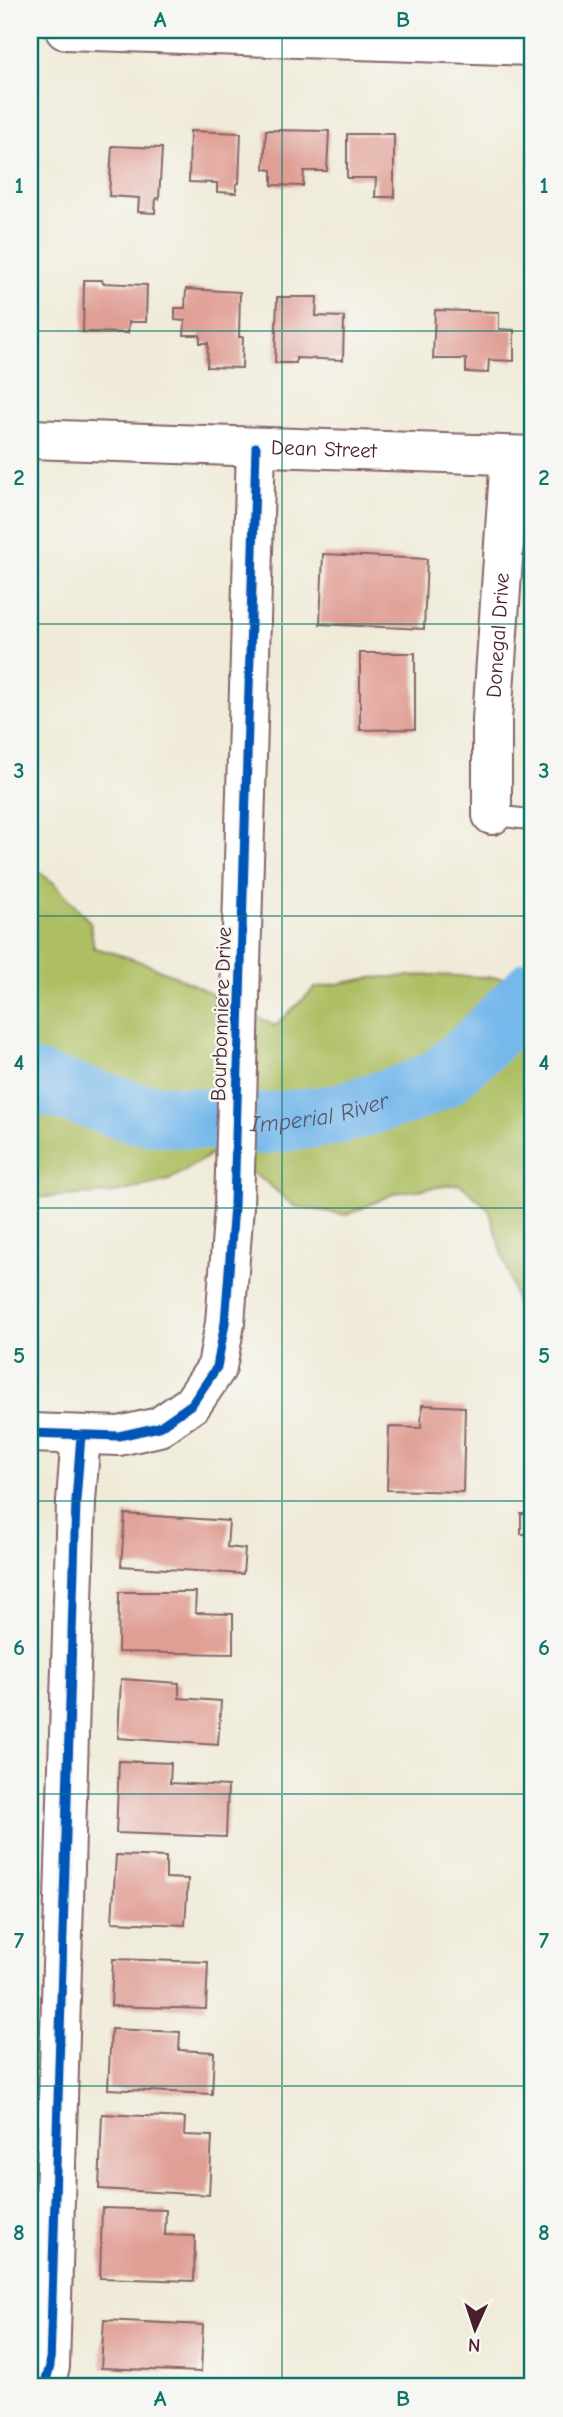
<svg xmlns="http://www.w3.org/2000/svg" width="563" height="2417" font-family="'Comic Neue',sans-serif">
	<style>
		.green { fill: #aebf63; stroke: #7c6f47; stroke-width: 2 }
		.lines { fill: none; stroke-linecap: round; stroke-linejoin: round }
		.river { stroke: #76b8eb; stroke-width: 61 }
		.building { fill: #e09f95 }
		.lane-casing { stroke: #846668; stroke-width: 23 }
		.street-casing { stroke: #846668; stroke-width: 42 }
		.lane { stroke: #fff; stroke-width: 19 }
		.street { stroke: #fff; stroke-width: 38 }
		.cycleway-casing { stroke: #f6f6f2; stroke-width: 13 }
		.cycleway { stroke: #0057b8; stroke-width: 9 }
		.grid { fill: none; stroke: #0f766e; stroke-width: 2; stroke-opacity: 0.55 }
		.labels { text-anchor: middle; stroke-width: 5; stroke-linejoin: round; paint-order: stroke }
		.street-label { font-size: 21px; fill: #4a1f2b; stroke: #f6f6f2 }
		.water-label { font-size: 23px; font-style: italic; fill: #59556e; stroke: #f6f6f2 }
		.neatline { fill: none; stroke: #0f766e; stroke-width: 2.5 }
		.grid-label { font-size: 23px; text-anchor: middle; font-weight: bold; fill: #0f766e }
	</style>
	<rect width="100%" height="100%" fill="#f6f6f2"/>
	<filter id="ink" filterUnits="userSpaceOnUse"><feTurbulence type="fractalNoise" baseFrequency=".0143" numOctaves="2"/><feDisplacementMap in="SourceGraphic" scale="14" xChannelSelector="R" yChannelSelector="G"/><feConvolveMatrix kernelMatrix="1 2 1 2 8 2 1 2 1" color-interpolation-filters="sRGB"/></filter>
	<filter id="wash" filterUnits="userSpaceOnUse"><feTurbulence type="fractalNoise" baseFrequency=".00686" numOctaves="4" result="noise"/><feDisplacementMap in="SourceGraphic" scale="28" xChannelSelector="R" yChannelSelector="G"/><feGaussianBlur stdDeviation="1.57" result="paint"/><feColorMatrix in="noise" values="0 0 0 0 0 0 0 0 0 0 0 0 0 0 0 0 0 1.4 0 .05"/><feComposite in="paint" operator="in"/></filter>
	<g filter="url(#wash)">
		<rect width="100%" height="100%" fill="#f0ebd8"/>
		<path class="green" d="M30,866L54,883L90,922L94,948C158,962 217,997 275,1026L315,988L370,978L432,975L533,979V1362L529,1359L509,1275L489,1209L460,1184L395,1193L347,1215L294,1206L266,1182L217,1151L169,1180L115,1193L30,1198Z"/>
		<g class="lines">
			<path class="river" id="s1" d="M30,1080L136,1113L262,1124L335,1115L409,1093L442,1078L481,1043L533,990"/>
		</g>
		<g id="blocks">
			<path class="building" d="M530,125H533V200H526Z
				M266,130L329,131L327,171H304L303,186L272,185V170L264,169Z
				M190,131L241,133L239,183L236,184V193L217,192V183L189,182Z
				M347,134H394V197H375L376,178H347Z
				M112,146L162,148L159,199L156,198L155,213L138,212L139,198L109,196Z
				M84,280H102L103,283L147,285L146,322H129L128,333L83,332Z
				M186,289L240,292L239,337H243L242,368L207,367L208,343H200V335H184L185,321L175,320V308H185Z
				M277,297H317L316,316L344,317L343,360L296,358V363H275Z
				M435,310L499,312V329L514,330V361L489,360L488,373L466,372V359H433Z
				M323,554L427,559L424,629L320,624Z
				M360,653H415V729L360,730Z
				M422,1405L465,1407L463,1492L387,1490L389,1427L421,1428Z
				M125,1514L229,1521L227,1547L245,1549L243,1574L121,1566Z
				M521,1514H533V1534H521Z
				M119,1592H196L195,1613L233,1614V1654L118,1652Z
				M121,1679L179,1683V1698L221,1701L218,1745L118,1738Z
				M119,1761L171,1763L170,1783L228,1786L226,1837L116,1833Z
				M116,1855L166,1857V1878L188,1879L185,1925L112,1922Z
				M113,1959L208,1962L206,2009L111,2006Z
				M111,2029L180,2032L179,2050L214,2052L212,2094L108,2089Z
				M102,2114L185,2118L184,2135L212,2136L209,2195L99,2189Z
				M102,2208L166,2210L165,2235L195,2236L194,2281L100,2278Z
				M104,2320L203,2325L201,2372L101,2368Z"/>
		</g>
	</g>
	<g filter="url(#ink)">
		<use href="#blocks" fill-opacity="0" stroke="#846668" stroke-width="2"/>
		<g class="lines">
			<g class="lane-casing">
				<path id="lane" d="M492,815L533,820"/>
			</g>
			<g class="street-casing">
				<g id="street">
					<path d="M65,30L533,46"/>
					<path id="s2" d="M30,439L533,456"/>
					<path id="s3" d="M492,815V720L510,456"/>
					<path d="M30,1433L119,1436L159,1427L192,1404L217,1367L225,1323L234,1206L256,447"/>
					<path d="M44,2387L50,2366L76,1501L81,1435"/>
				</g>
			</g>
			<use href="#lane" class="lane"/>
			<use href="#street" class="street"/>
			<g class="cycleway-casing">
				<path id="cycleway" d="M30,1433L119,1436L159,1427L192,1404L217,1367L225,1323L234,1206L256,447
					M44,2387L50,2366L76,1501L81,1435"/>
			</g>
			<use href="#cycleway" class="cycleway"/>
		</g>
	</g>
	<path class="grid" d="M282,30V2387M30,331H533M30,624H533M30,916H533M30,1208H533M30,1501H533M30,1794H533M30,2086H533"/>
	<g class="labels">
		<g class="street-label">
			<text dy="7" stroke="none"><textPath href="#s2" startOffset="294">Dean Street</textPath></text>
			<text dy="7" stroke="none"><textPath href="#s3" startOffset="180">Donegal Drive</textPath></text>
			<text transform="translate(221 1014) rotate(-88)" y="7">Bourbonniere Drive</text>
		</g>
		<g class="water-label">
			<text dy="8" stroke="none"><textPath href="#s1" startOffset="296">Imperial River</textPath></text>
		</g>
	</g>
	<rect width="563" height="2417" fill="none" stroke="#f6f6f2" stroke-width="77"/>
	<g transform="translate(475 2329) rotate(183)" stroke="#f6f6f2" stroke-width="5" paint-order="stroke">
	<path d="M0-5L12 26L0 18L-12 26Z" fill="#4a1f2b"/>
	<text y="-10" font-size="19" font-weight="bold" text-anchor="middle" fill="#4a1f2b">N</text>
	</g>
	<rect x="38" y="38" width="486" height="2340" class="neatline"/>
	<g class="grid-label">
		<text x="160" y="27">A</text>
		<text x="403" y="27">B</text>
		<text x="19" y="193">1</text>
		<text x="544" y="193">1</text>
		<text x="19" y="485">2</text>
		<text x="544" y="485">2</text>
		<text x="19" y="778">3</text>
		<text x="544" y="778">3</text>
		<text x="19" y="1070">4</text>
		<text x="544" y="1070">4</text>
		<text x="19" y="1363">5</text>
		<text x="544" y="1363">5</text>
		<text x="19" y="1655">6</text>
		<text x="544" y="1655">6</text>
		<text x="19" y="1948">7</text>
		<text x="544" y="1948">7</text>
		<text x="19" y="2240">8</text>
		<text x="544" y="2240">8</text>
		<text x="160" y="2406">A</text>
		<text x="403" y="2406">B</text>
	</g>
</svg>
